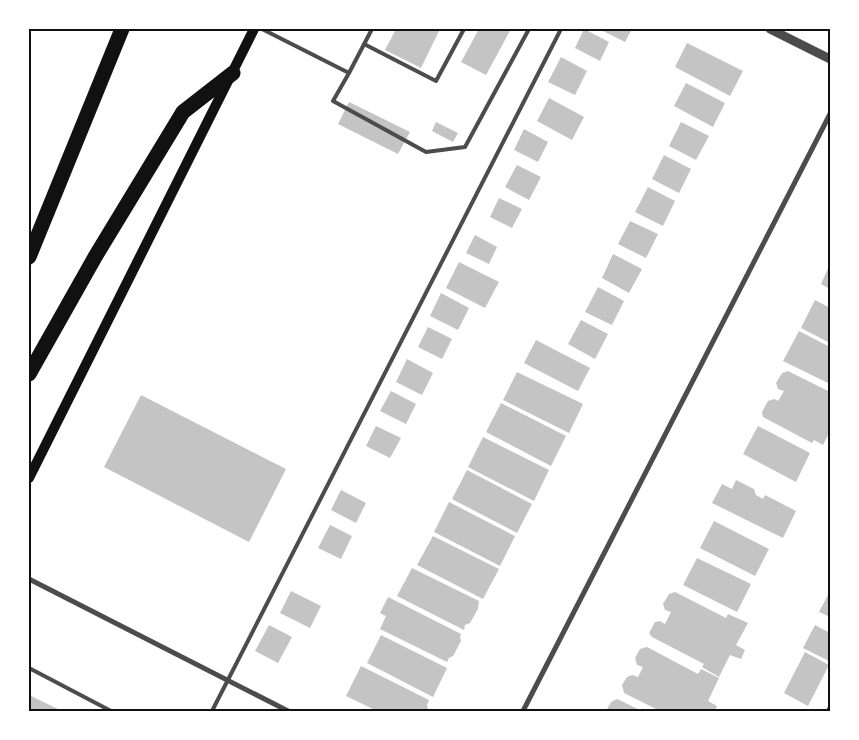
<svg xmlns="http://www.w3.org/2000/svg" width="859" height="740" font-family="'Varela Round',sans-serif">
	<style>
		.building { fill: #c4c4c4 }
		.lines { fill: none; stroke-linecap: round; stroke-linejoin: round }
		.service { stroke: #4c4c4c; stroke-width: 4 }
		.minor { stroke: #4c4c4c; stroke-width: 5 }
		.tertiary { stroke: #4c4c4c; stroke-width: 9 }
		.secondary { stroke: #111; stroke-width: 10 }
		.motorway { stroke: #111; stroke-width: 15 }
		.neatline { fill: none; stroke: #111; stroke-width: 2 }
	</style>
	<rect width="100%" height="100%" fill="#fff"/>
	<path class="building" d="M396,29H440L421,68L385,50Z
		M479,29H511L486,75L461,62Z
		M584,29L609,42L600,61L575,48Z
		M599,29H632L625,42Z
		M687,43L743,71L730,96L675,67Z
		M561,57L587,71L575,95L548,82Z
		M686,83L725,103L713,127L674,106Z
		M549,98L584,117L572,140L537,121Z
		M349,102L410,132L398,154L338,124Z
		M436,122L458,133L453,142L432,131Z
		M681,122L709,136L696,160L669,146Z
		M524,129L548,142L538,162L514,150Z
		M664,155L691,169L679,193L652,179Z
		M517,165L541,177L529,200L505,187Z
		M648,187L675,201L663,226L635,212Z
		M499,198L522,209L512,228L490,217Z
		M630,221L658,234L646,258L618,244Z
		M475,235L497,247L489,264L466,253Z
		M613,254L642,269L629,293L602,278Z
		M459,262L499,282L485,308L446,288Z
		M830,264V289L821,284Z
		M598,287L624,301L612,325L585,312Z
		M441,293L469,308L458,330L430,316Z
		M815,300L830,308V343L801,328Z
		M581,320L608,334L595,359L568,344Z
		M428,327L452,339L442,359L418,347Z
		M799,331L830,347V384L783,361Z
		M536,340L590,368L578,391L524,363Z
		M407,359L433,373L422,395L396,382Z
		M788,371L830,392V431L823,445L814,440L812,443L763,417L762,412L768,401L774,399L778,401L784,391L778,389L776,383L782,373Z
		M517,372L583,404L569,433L503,400Z
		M391,391L416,404L406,424L380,411Z
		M141,395L286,469L249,542L104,467Z
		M501,403L566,436L551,466L486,432Z
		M376,426L401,438L390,458L366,446Z
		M758,426L810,453L796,482L743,454Z
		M483,437L549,470L534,501L468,467Z
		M467,470L532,504L517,533L452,499Z
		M736,480L754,489L756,495L763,499L765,495L796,511L783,538L712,503L722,484L732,489Z
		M341,490L366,503L356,523L331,510Z
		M449,502L515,536L500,566L434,532Z
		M714,521L769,549L755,576L700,548Z
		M330,525L352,536L341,559L318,548Z
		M433,536L499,569L483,599L417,565Z
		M697,558L751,584L737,612L683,585Z
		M412,568L479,601L478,609L470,623L465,625L464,630L397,596Z
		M291,591L321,606L310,628L280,613Z
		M830,591V617L819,612Z
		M675,592L726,618L728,614L748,623L736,645L745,650L741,659L730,655L719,677L702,667L704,664L652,637L649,633L655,622L660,621L665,624L671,612L665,610L663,604L669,594Z
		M388,597L461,634L460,637L461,641L453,656L449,658L447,662L380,629L386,616L380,613Z
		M269,625L292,637L278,663L255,651Z
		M815,625L830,633L829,661L803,648Z
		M381,635L447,668L433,697L367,663Z
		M647,647L698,674L701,669L719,678L708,701L717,706L715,711H660L624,693L622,685L627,677L632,675L638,677L643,667L637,665L635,658L640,649Z
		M805,652L829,665L808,706L784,693Z
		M361,666L429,700L427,705L428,709L426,711H377L346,696Z
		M29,695L62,711H29Z
		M617,699L642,711H606L611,702Z"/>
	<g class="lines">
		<path class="service" d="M262,29L349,73L372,29
			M364,44L436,81L464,29
			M349,73L333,101L426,152L465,147L529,29
			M29,668L111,711
			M212,711L561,29
			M828,711L830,707"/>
		<path class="minor" d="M29,579L288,711
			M523,711L830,114"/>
		<path class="tertiary" d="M770,29L830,59"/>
		<path class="secondary" d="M29,478L254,29"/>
		<path class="motorway" d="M29,257L122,29
			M29,374L95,257L183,112L233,73"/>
	</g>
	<rect width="859" height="740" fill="none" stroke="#ffffff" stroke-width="60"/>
	<rect x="30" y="30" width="799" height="680" class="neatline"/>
</svg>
